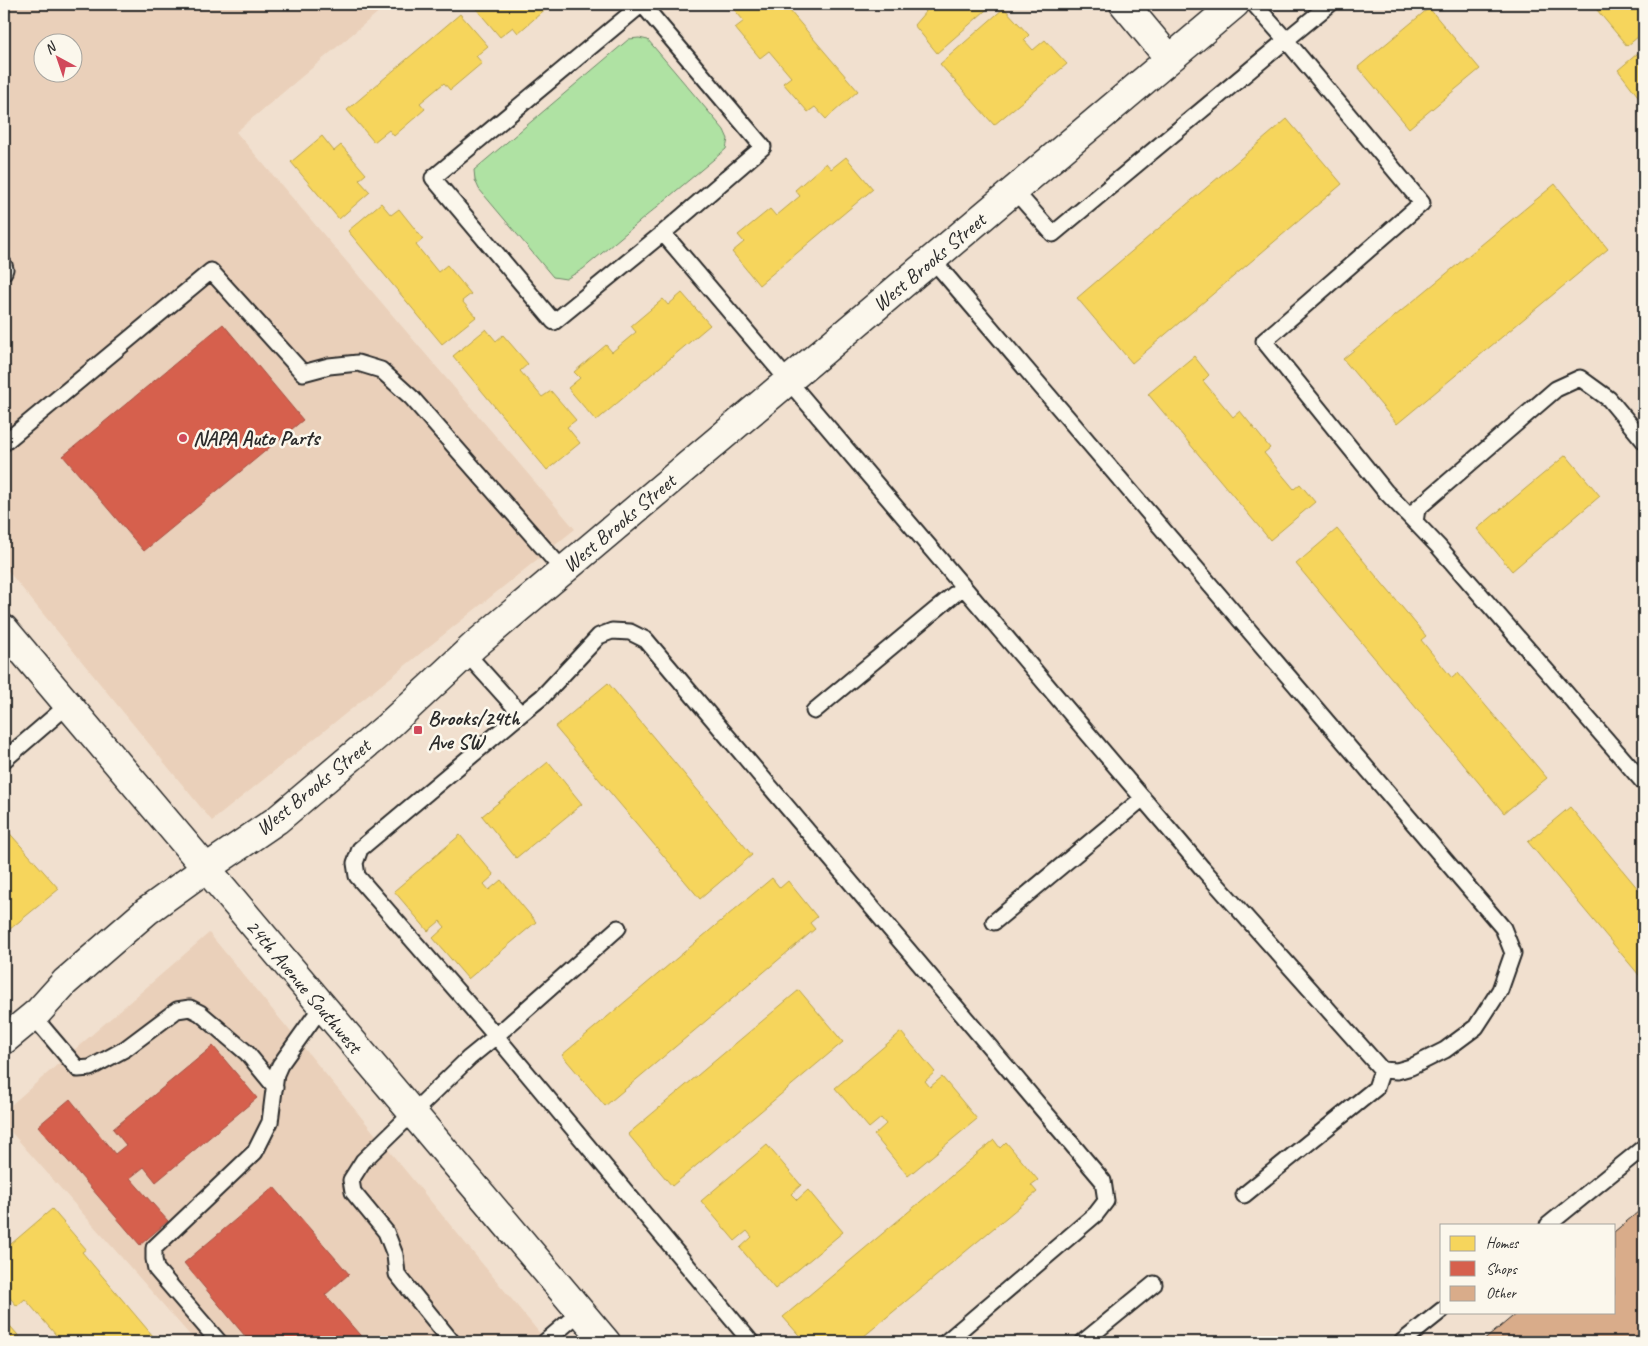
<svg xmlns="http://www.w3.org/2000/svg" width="1648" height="1346" font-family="Caveat,sans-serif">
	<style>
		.built { fill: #ead0ba; fill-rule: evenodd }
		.green { fill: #afe2a3; stroke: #6d8667 }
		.homes { fill: #f6d55c; stroke: #b9a24d }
		.shops { fill: #d6604d; stroke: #a35043 }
		.building { fill: #d9ac8a; stroke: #2b2b2b }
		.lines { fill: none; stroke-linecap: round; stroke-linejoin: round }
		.lane-casing { stroke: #2b2b2b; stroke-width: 19 }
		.street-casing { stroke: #2b2b2b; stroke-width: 31 }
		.secondary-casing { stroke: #2b2b2b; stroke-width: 31 }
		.lane { stroke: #fbf7ec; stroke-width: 15 }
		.street { stroke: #fbf7ec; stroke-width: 28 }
		.secondary { stroke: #fbf7ec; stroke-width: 28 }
		.poi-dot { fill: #d1495b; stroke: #fbf7ec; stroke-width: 2 }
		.labels { text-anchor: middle; stroke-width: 5; stroke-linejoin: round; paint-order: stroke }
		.street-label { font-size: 21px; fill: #2b2b2b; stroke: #fbf7ec }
		.poi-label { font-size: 21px; font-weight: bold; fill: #2b2b2b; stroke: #fbf7ec; text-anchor: start }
	</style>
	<rect width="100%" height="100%" fill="#f1e0cf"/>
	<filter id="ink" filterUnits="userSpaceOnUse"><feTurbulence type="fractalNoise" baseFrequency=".02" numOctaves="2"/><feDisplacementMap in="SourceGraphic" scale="10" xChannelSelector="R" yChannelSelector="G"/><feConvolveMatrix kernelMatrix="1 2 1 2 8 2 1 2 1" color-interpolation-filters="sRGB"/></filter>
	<g filter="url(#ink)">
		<path class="built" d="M4,4H388L236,132L575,529L212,821L4,566ZM42,42H72V72H42Z
			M209,933L547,1342H196L4,1124V1111Z"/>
		<path class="green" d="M639,38L648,40L724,130L728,139L726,149L583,269L566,279L553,277L479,189L475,180L474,170L629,39Z"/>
		<path class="homes" d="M472,4H547L549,6L518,33L513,27L500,37Z
			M732,4H784L858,91L826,119L815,107L808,112L783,83L791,77L769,51L760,58L735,28L744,21L730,5Z
			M921,4H993L937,53L914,25L926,11Z
			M1592,4H1644V32L1627,46Z
			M1004,8L1029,35L1024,40L1033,50L1045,40L1067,64L994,125L940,64Z
			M1429,8L1480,69L1409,128L1358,67Z
			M460,14L488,46L476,56L482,63L450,90L444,83L420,103L425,109L394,136L389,130L374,142L347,110Z
			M1644,48V104L1618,70Z
			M1287,119L1342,184L1132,363L1077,298Z
			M322,136L334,151L341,145L366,174L359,180L370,192L339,219L291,162Z
			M846,157L873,189L759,285L732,252L744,242L738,235L770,209L776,216L800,196L795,190L826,163L831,169Z
			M1555,184L1608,249L1397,424L1343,359Z
			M381,203L391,215L399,209L423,239L416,245L438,272L447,265L471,294L462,301L476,317L442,344L348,231Z
			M682,293L710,325L596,421L568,388L580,378L574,372L606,345L612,352L636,332L631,326L663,299L668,305Z
			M486,329L496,341L503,335L528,364L520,371L542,397L551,391L576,420L567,427L580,443L547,470L453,356Z
			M1194,356L1209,375L1203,381L1233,417L1240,411L1270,448L1264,453L1294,489L1300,484L1315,502L1270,540L1148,394Z
			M1566,455L1600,496L1512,571L1477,529Z
			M1337,529L1426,636L1421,640L1452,678L1458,673L1547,778L1504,813L1296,564Z
			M608,683L752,855L700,899L555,727Z
			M548,762L582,804L516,858L482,816Z
			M1570,807L1644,896V981L1528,842Z
			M5,828L59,889L4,934V829Z
			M460,835L494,875L484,884L489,890L501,880L536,922L468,979L433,938L445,927L440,921L428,931L394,891Z
			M772,878L780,888L788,881L817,917L810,923L815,929L605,1106L562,1055Z
			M799,990L843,1042L672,1186L628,1134Z
			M901,1032L935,1072L925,1081L930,1087L942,1077L977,1119L908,1176L874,1135L886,1124L881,1118L869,1128L835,1088Z
			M994,1140L1000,1148L1006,1142L1038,1180L1031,1185L1037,1192L857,1342H805L783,1317Z
			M767,1145L801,1185L791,1194L797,1200L808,1190L843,1232L775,1289L740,1248L752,1237L747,1231L735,1241L701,1201Z
			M52,1209L86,1249L82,1252L158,1342L165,1336L170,1342H62L25,1299L17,1306L4,1291V1250Z
			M4,1319L24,1342H4Z"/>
		<path class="shops" d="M223,324L303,420L144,551L63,456Z
			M213,1046L257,1098L156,1182L144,1167L130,1178L168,1221L140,1245L38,1126L70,1099L115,1154L126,1145L113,1129Z
			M274,1187L349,1274L325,1295L366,1342H250L184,1263Z"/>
		<path class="building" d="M1644,1207V1342H1482L1518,1312H1614V1232Z"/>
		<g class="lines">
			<g class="lane-casing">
				<path id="lane" d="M642,4L433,178L554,322L663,233L763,147L642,4
					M1330,4L1286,40L1422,203L1264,341L1385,491L1415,522
					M1014,190L1053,234L1286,40L1254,4
					M663,233L1202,868L1382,1070L1397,1071L1411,1067L1445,1050L1476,1027L1500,990L1513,953L1503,928L932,259
					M4,265L5,269L4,272
					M1644,441L1609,399L1580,378L1556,389L1417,509L1415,522L1438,546L1644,783
					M4,443L211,271L303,373L329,366L358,363L381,370L412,398L563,570
					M814,711L963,587
					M521,714L542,697L599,636L612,631L630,632L646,640L1103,1181L1106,1201L1096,1214L946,1342
					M4,760L68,705
					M994,922L1143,798
					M618,928L496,1036L751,1342
					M33,1016L78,1069L90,1068L125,1049L177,1010L190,1008L200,1013L247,1053L275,1087
					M1244,1195L1376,1088L1382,1070
					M1548,1225L1644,1147
					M219,1342L156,1269L154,1259V1248L255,1152L270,1122L276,1074L280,1065L315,1016L320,1005
					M452,1342L397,1274L395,1255L386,1232L353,1192L351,1180L363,1161L469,1058L496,1036L357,876L355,863L360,849L521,714L466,653
					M545,1342L580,1312
					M1083,1342L1154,1284
					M1402,1342L1442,1310"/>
			</g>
			<g class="street-casing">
				<path id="street" d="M1124,4L1169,58"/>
			</g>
			<g class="secondary-casing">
				<path id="secondary" d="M4,629L606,1342
					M4,1040L38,1012L65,982L147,911L205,869L277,820L387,727L475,645L1235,4"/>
			</g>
			<use href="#lane" class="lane"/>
			<use href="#street" class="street"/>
			<use href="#secondary" class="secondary"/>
		</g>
	</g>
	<g class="poi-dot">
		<circle cx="183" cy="438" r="5"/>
		<rect x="413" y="725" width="10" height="10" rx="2.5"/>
	</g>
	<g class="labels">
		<g class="street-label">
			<text transform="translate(929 262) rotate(-40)" y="7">West Brooks Street</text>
			<text transform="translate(619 523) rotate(-40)" y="7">West Brooks Street</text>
			<text transform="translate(313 787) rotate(-39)" y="7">West Brooks Street</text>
			<text transform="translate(304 986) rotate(50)" y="7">24th Avenue Southwest</text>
		</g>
		<g class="poi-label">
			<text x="193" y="445">NAPA Auto Parts</text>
			<text x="428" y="725">Brooks/24th<tspan x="428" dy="24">Ave SW</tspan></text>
		</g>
	</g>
	<rect width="1648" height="1346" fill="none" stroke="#fbf7ec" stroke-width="20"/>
	<rect x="10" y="10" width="1628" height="1326" fill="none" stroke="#2b2b2b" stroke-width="2" filter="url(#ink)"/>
	<rect x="1440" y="1224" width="175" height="90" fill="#fbf7ec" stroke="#a8a59f"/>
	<rect x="1450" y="1236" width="25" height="15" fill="#f6d55c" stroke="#a8a59f"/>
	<text x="1486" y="1248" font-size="15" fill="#2b2b2b">Homes</text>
	<rect x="1450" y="1261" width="25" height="15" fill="#d6604d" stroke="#a8a59f"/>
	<text x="1486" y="1274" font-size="15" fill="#2b2b2b">Shops</text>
	<rect x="1450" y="1286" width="25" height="15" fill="#d9ac8a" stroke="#a8a59f"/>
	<text x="1486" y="1298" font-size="15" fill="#2b2b2b">Other</text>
	<g transform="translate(58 58) rotate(320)"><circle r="24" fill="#fbf7ec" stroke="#a8a59f"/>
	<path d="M0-4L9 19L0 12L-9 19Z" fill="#d1495b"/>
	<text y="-8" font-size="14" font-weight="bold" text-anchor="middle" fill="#2b2b2b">N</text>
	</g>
</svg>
